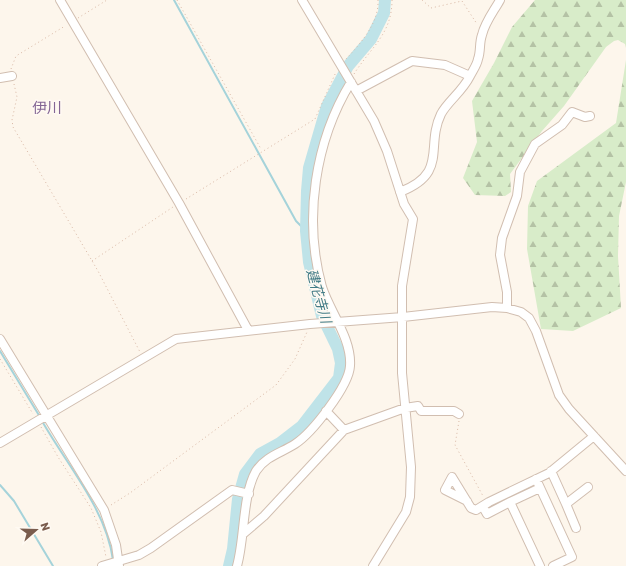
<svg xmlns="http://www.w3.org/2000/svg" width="626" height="566" font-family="Rubik,'Noto Sans JP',sans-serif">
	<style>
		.forest { fill: url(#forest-firs) }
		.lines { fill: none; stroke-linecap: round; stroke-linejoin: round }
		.stream { stroke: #a5d3da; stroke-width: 2 }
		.river { stroke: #bfe3e8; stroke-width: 12 }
		.minor-casing { stroke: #d1beb0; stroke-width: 10 }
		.path { stroke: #d9b8a5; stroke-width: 1; stroke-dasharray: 1 3; stroke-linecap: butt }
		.minor { stroke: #fff; stroke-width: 8 }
		.labels { text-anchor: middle; stroke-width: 3; stroke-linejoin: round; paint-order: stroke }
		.water-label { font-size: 14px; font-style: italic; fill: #437c86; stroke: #fffaf3 }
		.quarter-label { font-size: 15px; fill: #846695; stroke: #fffaf3 }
	</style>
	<defs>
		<pattern id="forest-firs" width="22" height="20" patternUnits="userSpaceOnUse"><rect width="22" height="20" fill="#d8ecc9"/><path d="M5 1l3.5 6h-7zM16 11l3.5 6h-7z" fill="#b4c2a5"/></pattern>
	</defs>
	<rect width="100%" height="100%" fill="#fdf6ec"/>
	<path class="forest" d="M535,0H626V48L625,44L618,40L614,41L606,47L564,106L542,131L510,174L511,192L505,196L475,195L463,178L477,142L472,101L494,63L512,27Z
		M626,60V182L619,216L618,256L621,308L573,331L541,329L527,249L528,206L537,181L616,123Z"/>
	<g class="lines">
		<path class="stream" d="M174,0L296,221L306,231
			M0,351L40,417
			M42,421C67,465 106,509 113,560
			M0,485L14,501L53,566"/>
		<path class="river" d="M229,566L233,549L238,499L245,474L260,454L280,443L302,426L339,378L341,363L338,349L322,316L309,262L306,231L307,191L309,168L327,106L348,66L371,39L384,13L385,0"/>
		<g class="minor-casing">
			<path id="minor" d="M60,0L179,203L248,330
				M302,0L374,121L387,151L404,204L413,219L402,286V373L411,467L410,497L406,512L373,566
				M0,78L12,76
				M356,91L412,61L445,65L470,76
				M400,192C449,173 425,147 441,114C448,101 462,92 470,76C473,70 477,65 478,59C481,51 479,43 482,35C485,22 494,11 500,0
				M507,308V292L500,255L502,238L517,196L520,172L535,144L562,125L572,112L585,117L590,116
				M0,339L104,510L116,545L119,566
				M326,411L344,430
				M0,443L176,339L310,324L403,317L492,307L507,308L521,312L529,318L536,331L559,395L569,409L626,471
				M551,471L566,504L588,487
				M536,479L572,557L553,566
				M467,501L445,490L452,477L471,508L476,510L489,502L549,473L594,436
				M566,504L576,528
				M483,507L487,514L510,502
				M243,534L264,516L344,430L405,408L418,406L421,411H454L459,414
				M102,566L139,555L151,548L232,490L249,494
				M237,566C245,538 242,496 256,471C266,456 281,453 295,444C312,433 349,386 350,366C352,339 330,312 322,287C303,219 315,141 351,82
				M540,566L510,502L540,488"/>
		</g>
		<path class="path" d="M177,0L261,149
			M422,0L431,8L462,1L477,24
			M78,18L107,0
			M346,59C361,43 379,23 378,0
			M11,69L16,56L65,26
			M354,74C371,47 392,34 392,0
			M14,84L17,97L12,120L13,127L98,271L140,352
			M186,199L315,119L336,72
			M92,261L173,207
			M0,359L33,414
			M459,421L455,445L483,496
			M41,427L58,457L91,508L101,532L106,557
			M111,505L130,493L276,385L295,359L307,332"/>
		<use href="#minor" class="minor"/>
	</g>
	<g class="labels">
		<g class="water-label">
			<text transform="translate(319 296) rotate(74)" y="5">建花寺川</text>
		</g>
		<g class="quarter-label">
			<text x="47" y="113">伊川</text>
		</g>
	</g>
	<g transform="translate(36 530) rotate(70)" stroke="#fffaf3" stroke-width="3" paint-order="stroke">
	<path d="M0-3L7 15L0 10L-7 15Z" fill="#7a5c4d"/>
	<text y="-6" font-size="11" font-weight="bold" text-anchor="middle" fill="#7a5c4d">N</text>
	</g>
</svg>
